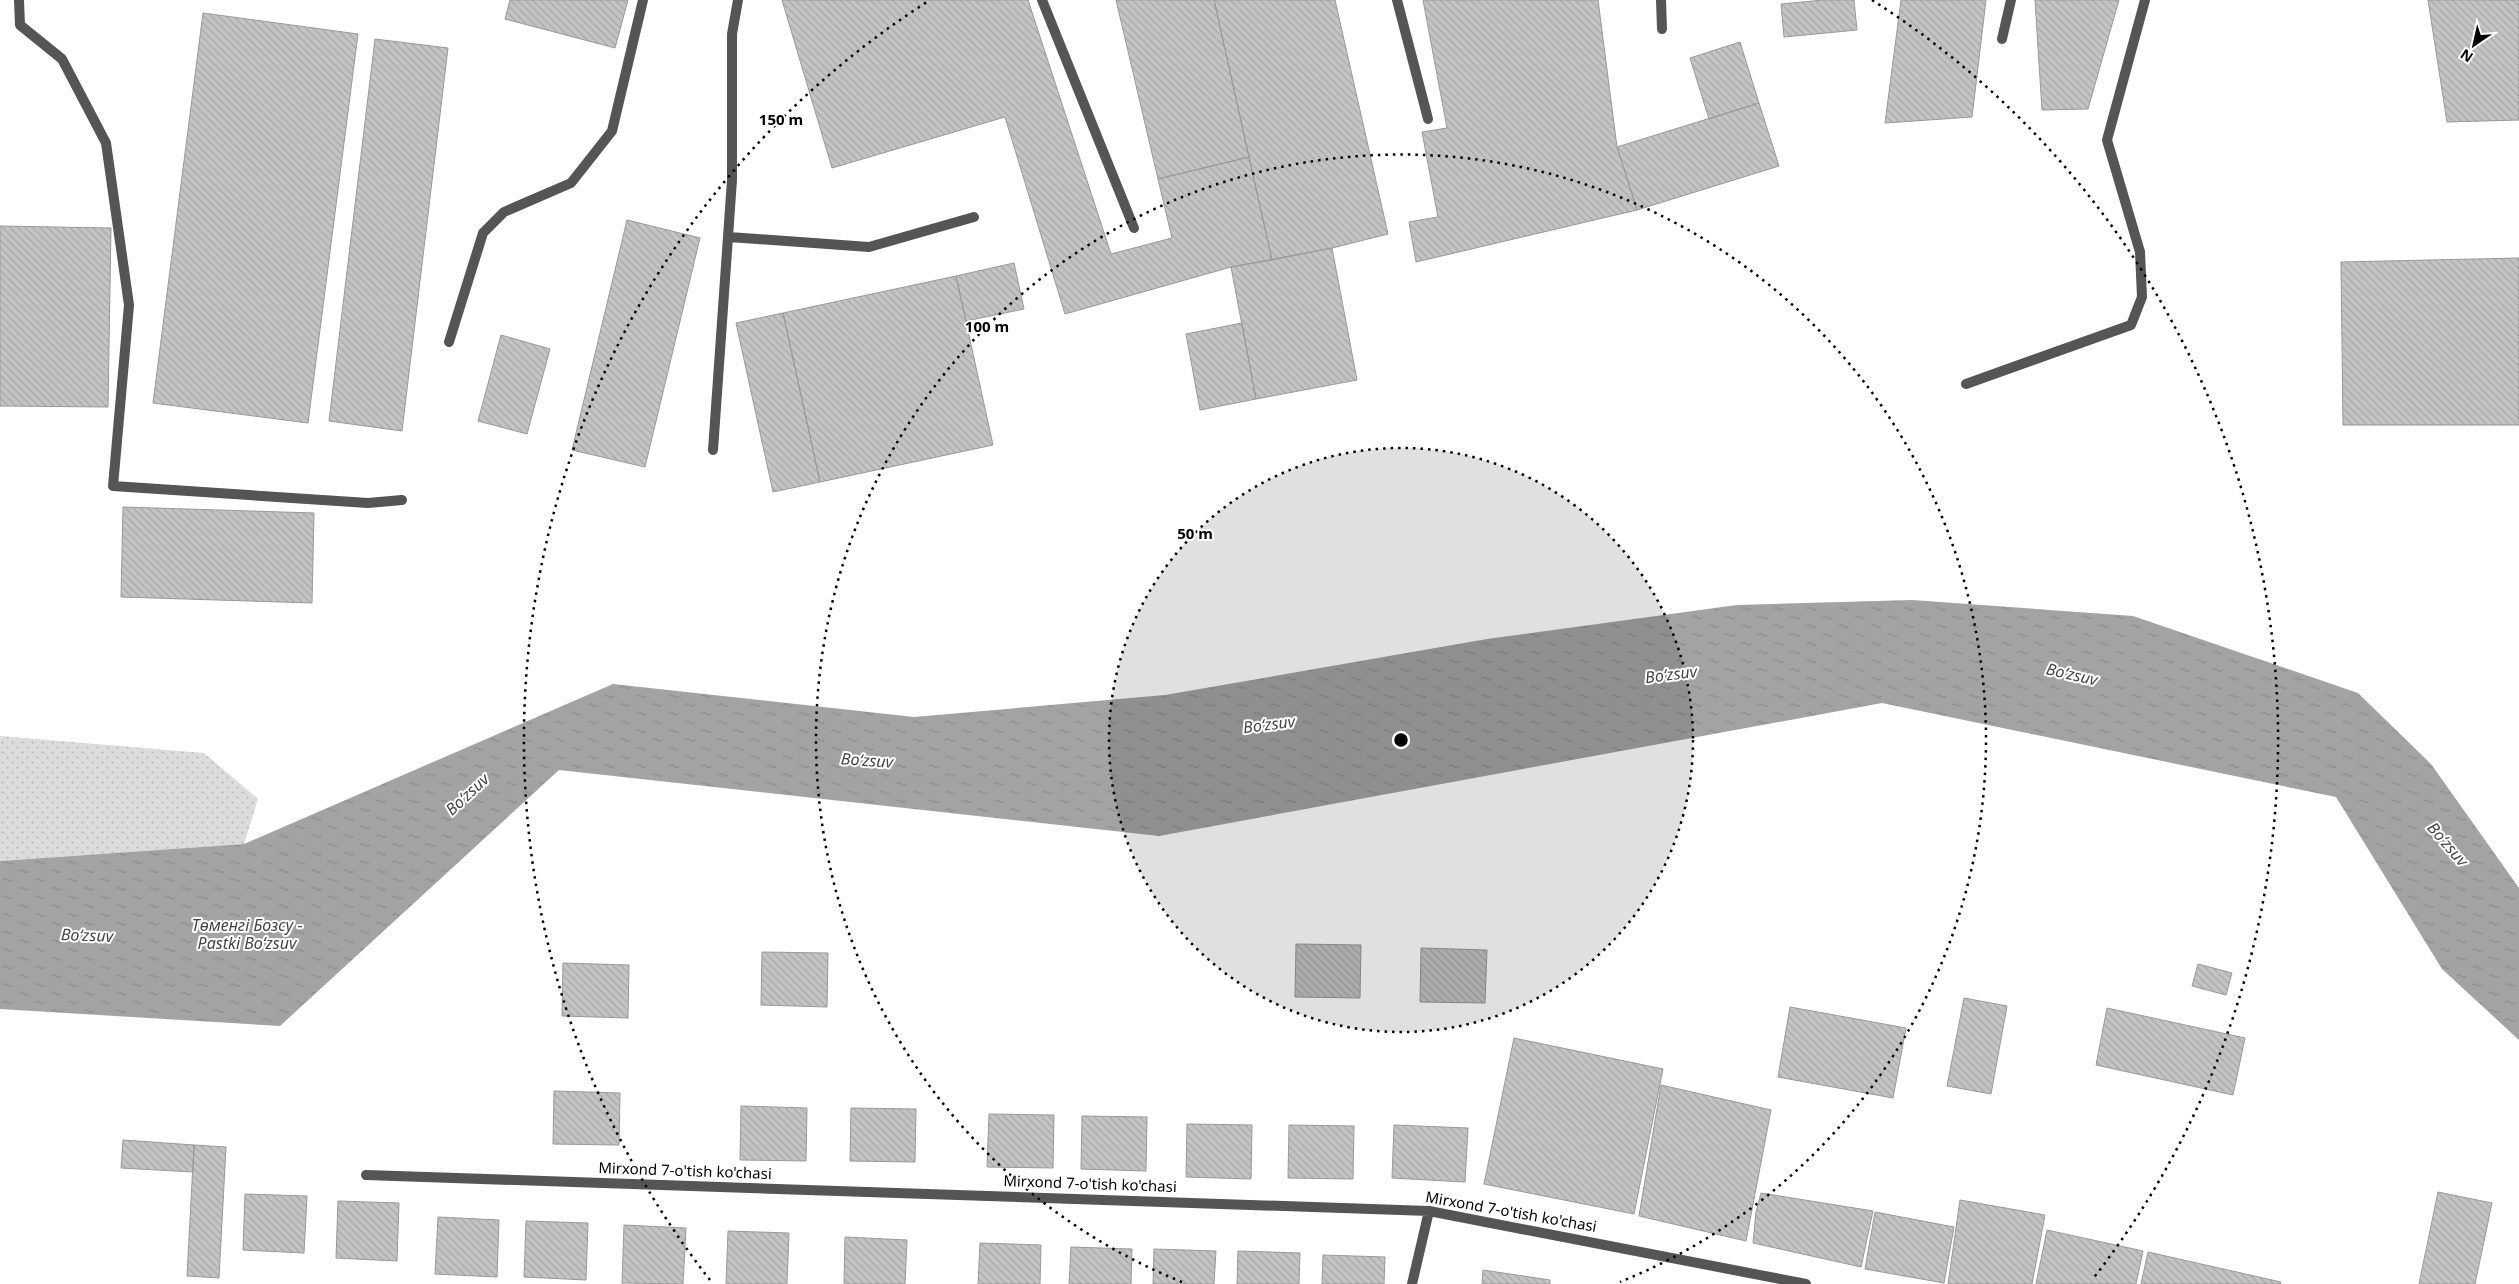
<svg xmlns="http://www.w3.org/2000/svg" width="2519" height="1284" font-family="'Noto Sans',sans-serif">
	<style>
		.grass { fill: url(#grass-dots) }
		.water { fill: url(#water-ripples) }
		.building { fill: url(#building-back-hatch); stroke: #999 }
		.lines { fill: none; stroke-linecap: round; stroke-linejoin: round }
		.service { stroke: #555; stroke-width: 10 }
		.minor { stroke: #555; stroke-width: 10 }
		.ring { fill: none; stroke: #000; stroke-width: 2.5; stroke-dasharray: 2.5 5 }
		.labels { text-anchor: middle; stroke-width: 4; stroke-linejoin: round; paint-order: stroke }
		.street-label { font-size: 15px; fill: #000; stroke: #fff }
		.water-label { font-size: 16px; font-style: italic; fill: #444; stroke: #fff }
		.centre { fill: #000; stroke: #fff; stroke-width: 2.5 }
		.ring-label { font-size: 15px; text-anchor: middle; font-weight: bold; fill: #000; stroke: #fff; stroke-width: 4; stroke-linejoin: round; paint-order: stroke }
	</style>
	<defs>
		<pattern id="grass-dots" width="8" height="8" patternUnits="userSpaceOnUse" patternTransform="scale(1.25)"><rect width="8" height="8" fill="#dcdcdc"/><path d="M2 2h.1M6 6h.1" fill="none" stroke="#bbb" stroke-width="1.8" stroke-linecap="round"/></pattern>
		<pattern id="water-ripples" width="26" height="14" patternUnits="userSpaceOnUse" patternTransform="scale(1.25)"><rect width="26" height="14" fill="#a3a3a3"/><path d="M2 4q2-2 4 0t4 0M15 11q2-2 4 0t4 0" fill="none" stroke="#8b8b8b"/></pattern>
		<pattern id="building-back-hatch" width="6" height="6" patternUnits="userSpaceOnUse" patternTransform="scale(1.25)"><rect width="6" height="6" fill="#c4c4c4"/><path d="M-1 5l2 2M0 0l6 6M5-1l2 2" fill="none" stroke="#a7a7a7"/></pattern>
	</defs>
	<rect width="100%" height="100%" fill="#fff"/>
	<path class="grass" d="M0,736L204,753L258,799L244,844L0,861Z"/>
	<path class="water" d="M1912,600L2133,616L2358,693L2431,764L2519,888V1040L2442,969L2336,797L1882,703L1159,836L559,770L280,1026L0,1009V861L244,844L613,684L914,717L1165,695L1487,639L1737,605Z"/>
	<path class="building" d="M510,0H628L615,48L505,19Z
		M782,0H1028L1111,254L1172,238L1158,179L1249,157L1272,260L1231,267L1065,314L1005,117L832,168Z
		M1116,0H1214L1249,157L1158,179Z
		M1214,0H1335L1388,234L1332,248L1272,260Z
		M1423,0H1598L1617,147L1637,210L1416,262L1409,222L1438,217L1422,132L1447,128Z
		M1823,0H1854L1857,30L1784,37L1781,4Z
		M1901,0H1986L1972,117L1885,123Z
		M2035,0H2119L2088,109L2042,110Z
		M2428,0H2519V120L2447,122Z
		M203,13L358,34L308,423L153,403Z
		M375,39L448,48L402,431L329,421Z
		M1740,42L1759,103L1709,119L1690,58Z
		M1759,103L1779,166L1637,210L1617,147Z
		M627,220L700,238L645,467L572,450Z
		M0,226L111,228L108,407L0,406Z
		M1332,248L1357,380L1256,399L1231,267Z
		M2519,258V425H2343L2341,262Z
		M1014,263L1024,309L966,321L956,276Z
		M956,276L993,445L820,482L783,313Z
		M783,313L820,482L773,492L736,323Z
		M1242,323L1256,399L1200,410L1186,334Z
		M501,335L550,349L527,434L478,421Z
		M123,507L314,513L312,603L121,597Z
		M1296,944L1361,945L1360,998L1295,997Z
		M1421,948L1487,950L1485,1003L1420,1002Z
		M762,952L828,953L827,1007L761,1005Z
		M563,963L629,965L628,1018L562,1016Z
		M2198,964L2232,973L2226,995L2192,986Z
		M1964,998L2007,1006L1991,1094L1947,1086Z
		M1790,1007L1906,1028L1893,1098L1778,1077Z
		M2107,1008L2245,1038L2233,1095L2096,1065Z
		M1514,1038L1663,1069L1634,1214L1484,1184Z
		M1661,1085L1771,1110L1746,1241L1639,1216Z
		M554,1091L620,1093L619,1145L553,1144Z
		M741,1106L807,1108L806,1161L740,1160Z
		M851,1108L916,1109L915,1162L850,1161Z
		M989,1114L1054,1115L1053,1168L987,1167Z
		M1082,1116L1147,1117L1146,1171L1081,1169Z
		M1187,1124L1252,1125L1251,1179L1186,1177Z
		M1289,1125L1354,1126L1353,1179L1288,1178Z
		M1394,1125L1468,1128L1465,1182L1392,1178Z
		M123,1140L194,1145L193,1172L121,1168Z
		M194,1145L226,1147L219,1278L187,1276Z
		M2438,1192L2492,1203L2475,1284H2419Z
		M1761,1193L1873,1211L1861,1267L1753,1243L1756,1212Z
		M245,1194L307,1196L304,1253L243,1250Z
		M1960,1200L2045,1215L2032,1284H1948Z
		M338,1201L399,1203L397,1261L336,1258Z
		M1875,1212L1954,1227L1944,1283L1865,1269Z
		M438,1217L499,1220L497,1277L435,1274Z
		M526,1221L588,1223L586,1280L524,1277Z
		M624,1225L686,1228L683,1284L622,1283Z
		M2047,1230L2143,1251L2136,1284H2036Z
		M728,1231L789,1233L787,1284H726Z
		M845,1237L907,1240L905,1284H844Z
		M980,1243L1041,1245L1040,1284H978Z
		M1071,1247L1132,1249L1131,1284H1069Z
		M1154,1249L1216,1251L1214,1284H1153Z
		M1238,1251L1300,1253L1299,1284H1237Z
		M2148,1252L2281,1282L2280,1284H2141Z
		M1323,1255L1385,1257L1384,1284H1322Z
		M1483,1270L1550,1280V1284H1482Z"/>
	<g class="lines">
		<path class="service" d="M19,0L20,25L62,59L106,143L129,305L113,486L368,503L402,500
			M1042,0L1134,228
			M1397,0L1428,119
			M1661,0L1662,29
			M2002,39L2011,0
			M729,237L869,247L974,217
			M449,342L483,233L504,212L571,183L612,131L643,0
			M1966,384L2131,325L2142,297L2140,252
			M713,450L732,180V34L738,0"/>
		<path class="minor" d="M2140,252L2107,140L2145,0
			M366,1175L1429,1211L1806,1284
			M1412,1284L1429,1211"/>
	</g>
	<circle cx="1401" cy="740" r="292" fill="#000" fill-opacity=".12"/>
	<g class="ring">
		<circle cx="1401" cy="740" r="292"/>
		<path d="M1182 1282A585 585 0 1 1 1620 1282"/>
		<path d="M710 1280A877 877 0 0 1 930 0M1872 0A877 877 0 0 1 2092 1280"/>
	</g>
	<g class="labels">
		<g class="street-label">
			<text transform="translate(685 1171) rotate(2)" y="5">Mirxond 7-o'tish ko'chasi</text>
			<text transform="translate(1090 1184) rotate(2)" y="5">Mirxond 7-o'tish ko'chasi</text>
			<text transform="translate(1511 1212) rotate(10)" y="5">Mirxond 7-o'tish ko'chasi</text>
		</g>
		<g class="water-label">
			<text transform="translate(1671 674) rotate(-7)" y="6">Boʻzsuv</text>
			<text transform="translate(2072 674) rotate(13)" y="6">Boʻzsuv</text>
			<text transform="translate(1269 724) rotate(-7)" y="6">Boʻzsuv</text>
			<text transform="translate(867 760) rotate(4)" y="6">Boʻzsuv</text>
			<text transform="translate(467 794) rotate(-43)" y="6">Boʻzsuv</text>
			<text transform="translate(2448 844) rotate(49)" y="6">Boʻzsuv</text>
			<text x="247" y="931">Төменгі Бозсу -<tspan x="247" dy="18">Pastki Boʻzsuv</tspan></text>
			<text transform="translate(87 935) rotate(2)" y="6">Boʻzsuv</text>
		</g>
	</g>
	<circle cx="1401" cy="740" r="8" class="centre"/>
	<g class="ring-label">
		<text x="781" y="125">150 m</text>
		<text x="987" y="332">100 m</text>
		<text x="1195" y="539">50 m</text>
	</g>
	<g transform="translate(2474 45) rotate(214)" stroke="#ffffff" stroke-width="4" paint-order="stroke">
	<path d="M0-4L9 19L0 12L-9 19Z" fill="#000000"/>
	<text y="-8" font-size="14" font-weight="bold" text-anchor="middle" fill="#000000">N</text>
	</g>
</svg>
